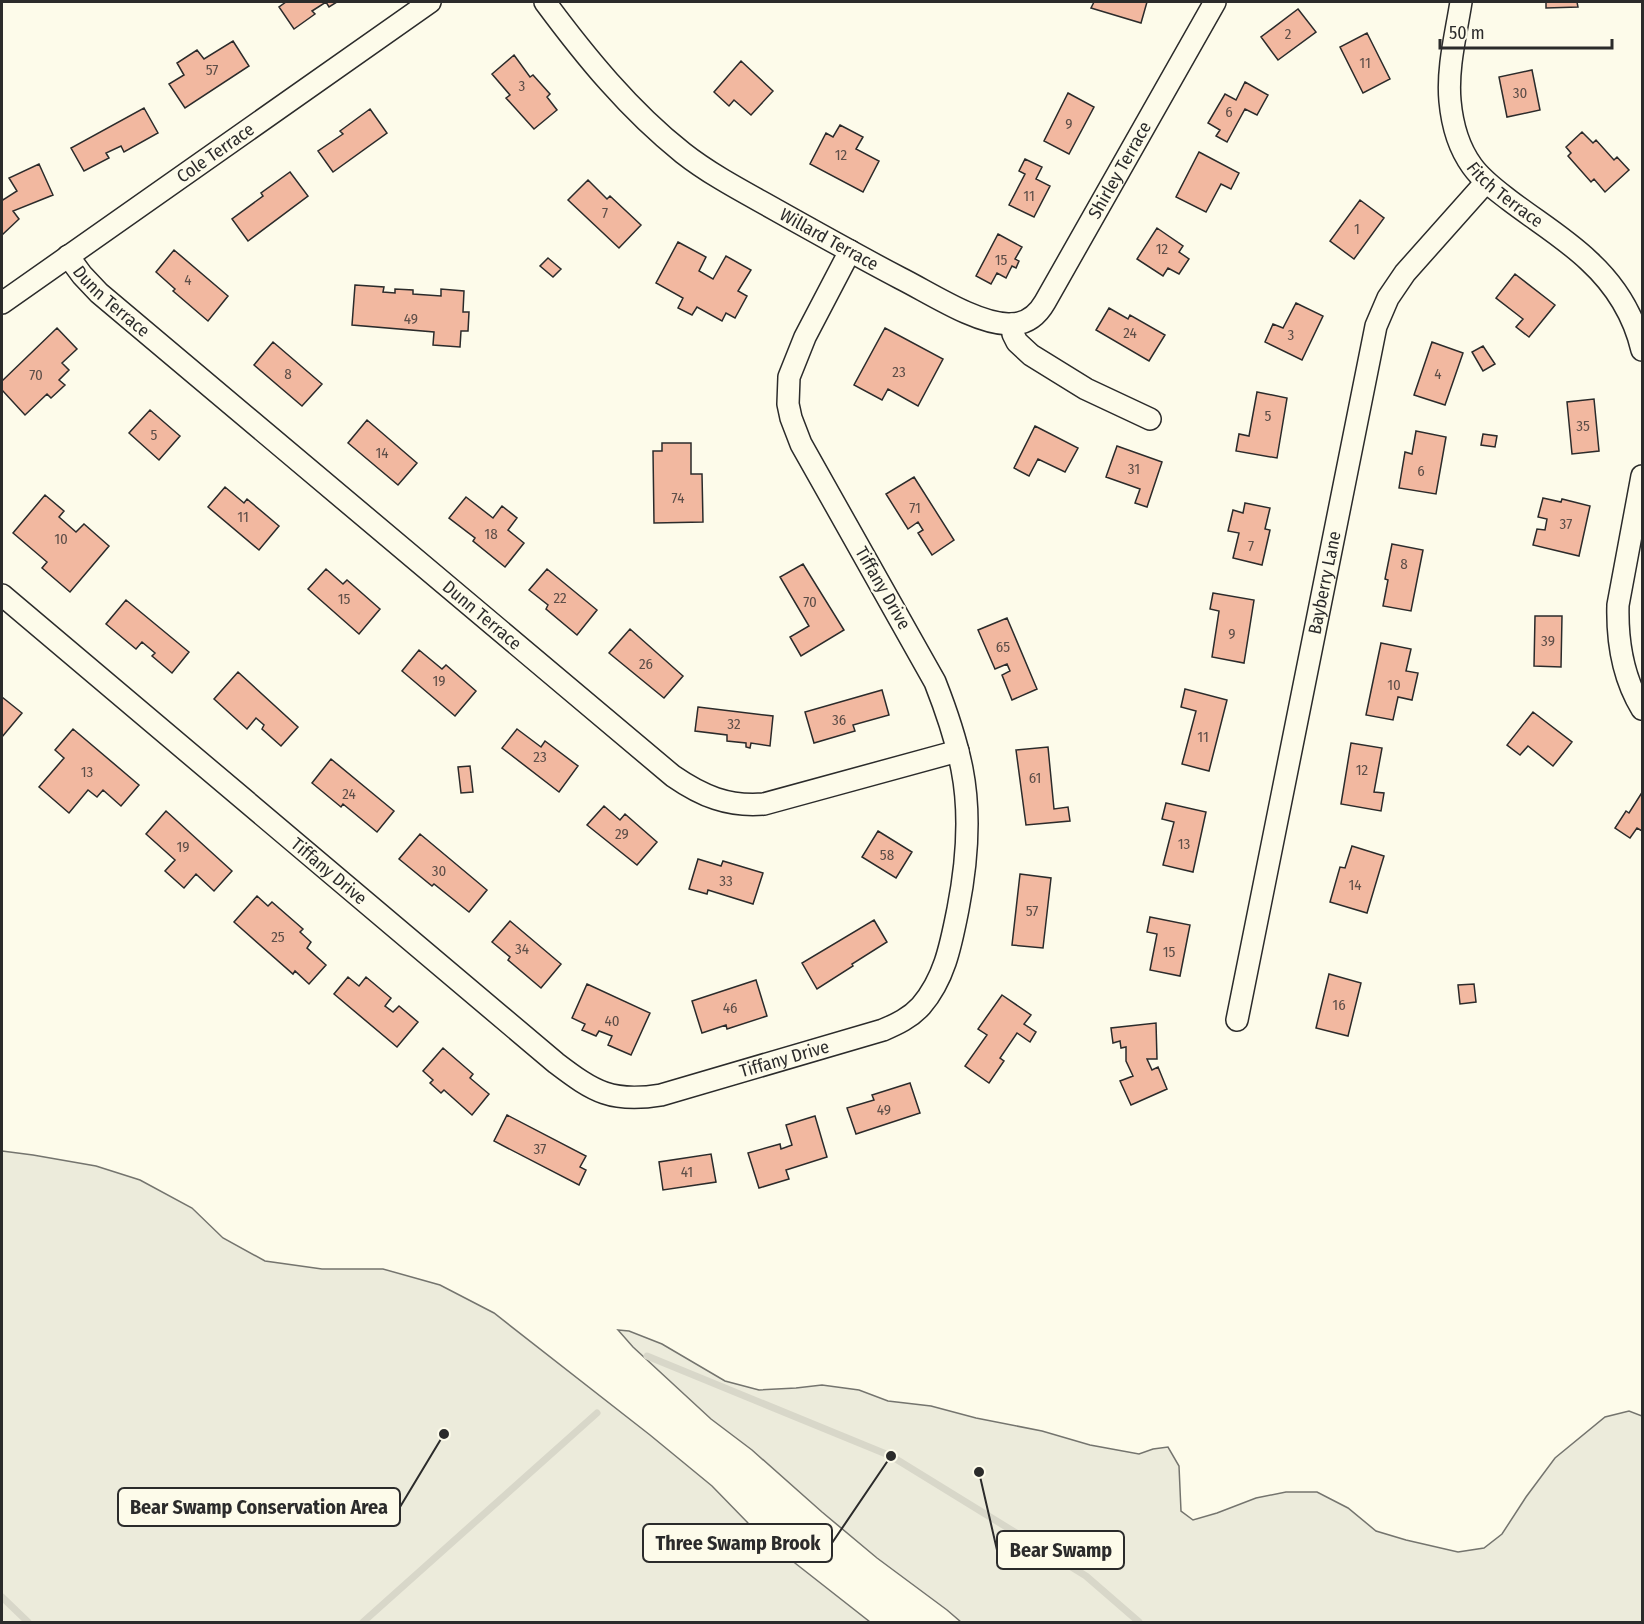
<svg xmlns="http://www.w3.org/2000/svg" width="1644" height="1624" font-family="'Fira Sans Condensed',sans-serif">
	<style>
		.green { fill: #ecebdb; stroke: #74746e; stroke-width: 1.5 }
		.lines { fill: none; stroke-linecap: round; stroke-linejoin: round }
		.stream { stroke: #d8d7c9; stroke-width: 7 }
		.building { fill: #f2b8a0; stroke: #2b2b2b; stroke-width: 1.5 }
		.street-casing { stroke: #2b2b2b; stroke-width: 24 }
		.street { stroke: #fdfbea; stroke-width: 21 }
		.labels { text-anchor: middle; stroke-width: 4.5; stroke-linejoin: round; paint-order: stroke }
		.number-label { font-size: 15px; fill: #5d4e48 }
		.street-label { font-size: 18px; fill: #2b2b2b; stroke: #fdfbea }
		.leader { fill: none; stroke: #2b2b2b; stroke-width: 2 }
		.callout-dot { fill: #2b2b2b; stroke: #fdfbea; stroke-width: 2 }
		.callout { fill: #fdfbea; stroke: #2b2b2b; stroke-width: 2 }
		.callout-label { font-size: 20px; text-anchor: middle; font-weight: bold; fill: #2b2b2b }
	</style>
	<rect width="100%" height="100%" fill="#fdfbea"/>
	<path class="green" d="M2,1151L33,1155L96,1166L140,1180L192,1208L223,1238L265,1261L322,1269H383L440,1285L494,1313L650,1435L712,1486L748,1523L786,1556L870,1622H2Z
		M618,1330L629,1331L662,1344L725,1381L759,1390L796,1388L822,1385L859,1390L888,1401L931,1406L976,1418L1042,1431L1090,1445L1139,1454L1153,1449L1168,1447L1179,1466L1181,1511L1193,1520L1217,1513L1256,1498L1286,1492H1317L1348,1508L1376,1531L1406,1540L1458,1552L1484,1548L1502,1534L1526,1497L1555,1458L1605,1417L1629,1411L1642,1416V1622H961L947,1610L877,1558L822,1512L752,1450L711,1419L633,1347Z"/>
	<g class="lines">
		<path class="stream" d="M647,1356L891,1456L1086,1576L1139,1622
			M2,1597L28,1622
			M363,1622L597,1413"/>
	</g>
	<path class="building" d="M286,2H337L329,7L326,2L312,11L315,14L294,29L279,7Z
		M1094,2H1147L1141,23L1091,8Z
		M1546,2H1577L1578,7L1546,8Z
		M1298,9L1316,32L1278,60L1261,37Z
		M1367,33L1390,79L1363,93L1340,47Z
		M233,41L249,66L185,108L169,84L184,75L177,63L197,50L204,59Z
		M514,55L530,77L533,75L550,94L547,97L557,110L534,129L506,98L510,95L492,74Z
		M741,61L773,91L751,115L734,100L729,106L714,92Z
		M1532,70L1540,110L1507,117L1499,77Z
		M1245,82L1268,95L1257,115L1245,109L1227,142L1216,136L1220,130L1208,123L1225,94L1236,100Z
		M1068,93L1094,107L1069,154L1044,141Z
		M144,108L158,133L124,152L121,146L106,153L109,158L84,171L71,148Z
		M370,109L387,133L333,172L318,151L343,134L340,131Z
		M840,125L863,137L856,149L879,161L863,192L810,164L826,133L833,137Z
		M1582,132L1593,143L1596,140L1614,160L1617,157L1629,170L1605,192L1594,179L1591,182L1568,156L1571,153L1566,147Z
		M1199,152L1239,173L1231,189L1221,184L1206,212L1176,197Z
		M1025,159L1042,167L1036,179L1050,186L1034,217L1009,205L1025,174L1019,171Z
		M39,164L53,195L13,211L19,219L2,235V198L3,200L17,191L9,178Z
		M290,172L308,196L248,241L232,219L263,196L261,193Z
		M588,180L607,199L610,196L641,225L619,248L568,200Z
		M1360,200L1384,218L1354,259L1330,241Z
		M1157,228L1183,246L1179,252L1189,259L1179,274L1168,268L1163,276L1137,259Z
		M998,234L1022,247L1015,259L1019,261L1016,268L1012,266L1006,278L997,273L991,284L976,276Z
		M678,242L706,257L699,271L713,279L726,256L751,270L738,291L747,296L735,318L726,313L722,321L697,307L692,315L678,308L683,298L656,283Z
		M174,250L228,296L208,321L173,291L175,289L156,272Z
		M548,258L561,269L553,277L540,266Z
		M1515,274L1555,305L1529,337L1516,327L1523,319L1496,298Z
		M355,285L384,287L383,292L395,293V289L413,290V294L441,296V289L464,291L463,312H469L468,331H461L460,347L433,345L434,332L352,325Z
		M1296,303L1323,316L1302,360L1265,342L1273,324L1283,328Z
		M1109,308L1128,319L1130,315L1165,335L1149,361L1096,330Z
		M57,328L77,349L62,363L69,370L59,380L65,385L51,398L47,394L25,415L2,390V381Z
		M885,328L943,359L918,406L888,389L882,400L854,385Z
		M273,342L322,384L302,406L254,365Z
		M1432,342L1463,353L1445,405L1414,395Z
		M1483,346L1495,364L1483,371L1472,352Z
		M1257,392L1287,398L1277,458L1236,451L1239,434L1249,436Z
		M1594,399L1599,451L1572,454L1567,402Z
		M150,410L180,436L159,460L129,433Z
		M367,420L417,463L398,485L348,443Z
		M1035,426L1078,448L1065,472L1038,459L1029,476L1014,468Z
		M1416,431L1446,437L1436,494L1399,488L1405,452L1412,454Z
		M1483,434L1497,436L1495,447L1481,445Z
		M662,443H691V474H702L703,522L654,523L653,451H662Z
		M1117,446L1162,462L1147,507L1135,503L1140,489L1106,477Z
		M914,477L954,540L932,555L918,533L923,530L918,522L908,529L886,494Z
		M225,487L244,503L247,499L279,526L259,550L208,507Z
		M45,495L64,511L59,517L76,532L84,524L109,546L70,592L42,568L47,562L13,533Z
		M466,497L493,518L502,506L517,518L508,530L524,543L505,567L473,541L475,538L449,518Z
		M1543,498L1561,502L1562,499L1590,506L1579,556L1533,545L1537,529L1545,530L1547,519L1538,517Z
		M1245,503L1270,508L1265,529L1270,530L1262,565L1233,558L1239,533L1228,531L1233,510L1243,513Z
		M1392,544L1423,550L1411,611L1383,606L1388,580L1385,579Z
		M803,564L844,630L801,656L790,637L809,626L780,577Z
		M326,569L343,584L347,580L380,609L359,634L308,589Z
		M547,569L597,610L577,635L546,609L548,605L529,590Z
		M1213,593L1254,600L1244,663L1212,657L1219,611L1210,609Z
		M126,600L189,652L172,673L152,656L155,653L142,642L136,649L106,624Z
		M1535,616H1562L1561,667L1534,666Z
		M1007,618L1037,689L1012,700L1002,675L1010,671L1007,664L995,669L978,630Z
		M630,629L683,676L664,698L609,653Z
		M1381,643L1411,649L1406,671L1418,673L1412,700L1398,697L1393,720L1366,715Z
		M419,650L442,669L446,665L476,691L455,716L402,671Z
		M238,672L298,727L281,746L262,729L264,725L256,718L247,729L214,699Z
		M1185,689L1227,700L1209,771L1182,764L1196,711L1181,707Z
		M882,690L889,715L853,725L855,731L814,743L805,712Z
		M2,697L22,713L2,737Z
		M698,707L773,716L770,746L751,743L750,748L746,747V743L727,741V735L695,731Z
		M1533,712L1572,742L1553,766L1528,746L1520,755L1507,745Z
		M73,729L139,785L121,806L103,790L97,797L88,790L69,813L39,787L64,758L55,750Z
		M517,729L541,747L545,741L578,766L559,792L502,748Z
		M1351,743L1382,748L1374,792L1384,793L1381,811L1341,804Z
		M1048,747L1054,809L1068,807L1070,821L1026,825L1016,750Z
		M331,759L394,811L377,832L343,804L341,807L312,783Z
		M470,766L473,792L461,793L458,767Z
		M1641,794L1642,795V831L1637,828L1630,838L1615,828L1626,811L1629,813Z
		M1166,803L1206,812L1193,872L1163,865L1174,822L1162,819Z
		M604,806L620,820L625,814L657,842L637,865L587,825Z
		M166,811L232,871L214,891L196,874L184,888L165,871L175,860L146,834Z
		M878,831L912,852L896,878L862,857Z
		M420,834L487,890L469,912L434,884L432,886L399,859Z
		M1352,846L1384,856L1367,913L1330,902L1340,867L1345,868Z
		M698,859L721,866L723,861L763,873L753,904L708,890L707,894L689,889Z
		M1020,874L1051,878L1043,948L1012,945Z
		M257,896L268,906L272,902L303,929L300,932L311,942L307,948L326,965L309,984L295,971L293,974L234,922Z
		M1150,917L1190,925L1180,976L1150,970L1157,934L1147,932Z
		M874,920L887,942L852,964L853,966L817,989L802,963Z
		M510,921L561,964L541,988L508,960L510,957L492,942Z
		M1329,974L1361,983L1348,1036L1316,1028Z
		M348,977L359,986L366,977L391,998L385,1006L393,1012L399,1006L418,1022L397,1047L334,994Z
		M756,980L767,1016L727,1029L726,1025L702,1033L692,1001Z
		M587,984L650,1013L631,1055L608,1045L612,1036L599,1031L596,1036L582,1030L585,1024L572,1018Z
		M1474,984L1476,1002L1460,1004L1458,985Z
		M1002,995L1031,1015L1024,1024L1036,1032L1030,1042L1017,1033L1000,1058L1004,1061L989,1083L965,1066L987,1035L978,1029Z
		M1156,1023L1157,1059H1147L1152,1070L1158,1067L1167,1089L1131,1105L1120,1081L1133,1076L1126,1061V1047L1121,1048L1120,1041L1113,1043L1111,1028Z
		M443,1048L473,1074L470,1078L489,1094L472,1115L444,1090L441,1093L430,1083L433,1080L423,1071Z
		M910,1083L920,1113L856,1134L847,1108L874,1100L872,1095Z
		M507,1115L586,1156L580,1167L586,1170L579,1185L494,1141Z
		M815,1116L827,1157L786,1170L789,1179L759,1188L748,1153L780,1144L781,1149L792,1145L786,1125Z
		M711,1154L716,1182L663,1190L659,1162Z"/>
	<g class="lines">
		<g class="street-casing">
			<g id="street">
				<path id="s1" d="M545,2C585,56 629,110 683,153C711,175 744,192 776,210C817,233 858,256 900,278C930,293 975,323 1008,324C1025,325 1037,316 1045,302L1215,2"/>
				<path id="s2" d="M1461,2C1456,34 1447,68 1450,101C1452,123 1459,148 1472,166C1482,180 1496,190 1509,200C1535,220 1565,238 1589,261C1615,285 1634,316 1642,350"/>
				<path id="s3" d="M68,256L82,275L99,293L673,776C702,796 728,807 764,804L958,751"/>
				<path id="s4" d="M2,303L430,2"/>
				<path d="M1012,324L1013,334L1017,342L1031,355L1086,389L1150,419"/>
				<path d="M1642,476L1618,605C1617,642 1623,678 1642,709"/>
				<path id="s5" d="M2,595L556,1063C594,1092 612,1103 661,1095L883,1030C897,1024 910,1018 921,1006C945,978 951,944 958,909C967,863 971,815 962,769C956,739 946,710 935,682L801,444L791,418L788,404L789,377L805,337L850,251"/>
				<path id="s6" d="M1237,1020L1376,326L1388,298L1405,273L1486,182"/>
			</g>
		</g>
		<use href="#street" class="street"/>
	</g>
	<g class="labels">
		<g class="number-label">
			<text x="1288" y="39">2</text>
			<text x="1365" y="68">11</text>
			<text x="212" y="75">57</text>
			<text x="522" y="91">3</text>
			<text x="1520" y="98">30</text>
			<text x="1229" y="117">6</text>
			<text x="1069" y="129">9</text>
			<text x="841" y="160">12</text>
			<text x="1029" y="201">11</text>
			<text x="605" y="218">7</text>
			<text x="1357" y="234">1</text>
			<text x="1162" y="254">12</text>
			<text x="1001" y="265">15</text>
			<text x="188" y="285">4</text>
			<text x="411" y="324">49</text>
			<text x="1130" y="338">24</text>
			<text x="1291" y="340">3</text>
			<text x="899" y="377">23</text>
			<text x="288" y="379">8</text>
			<text x="1438" y="379">4</text>
			<text x="36" y="380">70</text>
			<text x="1268" y="421">5</text>
			<text x="1583" y="431">35</text>
			<text x="154" y="440">5</text>
			<text x="382" y="458">14</text>
			<text x="1134" y="474">31</text>
			<text x="1421" y="476">6</text>
			<text x="678" y="503">74</text>
			<text x="915" y="513">71</text>
			<text x="243" y="522">11</text>
			<text x="1566" y="529">37</text>
			<text x="491" y="539">18</text>
			<text x="61" y="544">10</text>
			<text x="1251" y="551">7</text>
			<text x="1404" y="569">8</text>
			<text x="560" y="603">22</text>
			<text x="344" y="604">15</text>
			<text x="810" y="607">70</text>
			<text x="1232" y="639">9</text>
			<text x="1548" y="646">39</text>
			<text x="1003" y="652">65</text>
			<text x="646" y="669">26</text>
			<text x="439" y="686">19</text>
			<text x="1394" y="690">10</text>
			<text x="839" y="725">36</text>
			<text x="734" y="729">32</text>
			<text x="1203" y="742">11</text>
			<text x="540" y="762">23</text>
			<text x="1362" y="775">12</text>
			<text x="87" y="777">13</text>
			<text x="1035" y="783">61</text>
			<text x="349" y="799">24</text>
			<text x="622" y="839">29</text>
			<text x="1184" y="849">13</text>
			<text x="183" y="852">19</text>
			<text x="887" y="860">58</text>
			<text x="439" y="876">30</text>
			<text x="726" y="886">33</text>
			<text x="1355" y="890">14</text>
			<text x="1032" y="916">57</text>
			<text x="278" y="942">25</text>
			<text x="522" y="954">34</text>
			<text x="1169" y="957">15</text>
			<text x="1339" y="1010">16</text>
			<text x="730" y="1013">46</text>
			<text x="612" y="1026">40</text>
			<text x="884" y="1115">49</text>
			<text x="540" y="1154">37</text>
			<text x="687" y="1177">41</text>
		</g>
		<g class="street-label">
			<text dy="6" stroke="none"><textPath href="#s4" startOffset="261">Cole Terrace</textPath></text>
			<text dy="6" stroke="none"><textPath href="#s1" startOffset="771">Shirley Terrace</textPath></text>
			<text dy="6" stroke="none"><textPath href="#s2" startOffset="213">Fitch Terrace</textPath></text>
			<text dy="6" stroke="none"><textPath href="#s1" startOffset="375">Willard Terrace</textPath></text>
			<text dy="6" stroke="none"><textPath href="#s3" startOffset="63">Dunn Terrace</textPath></text>
			<text dy="6" stroke="none"><textPath href="#s6" startOffset="446">Bayberry Lane</textPath></text>
			<text transform="translate(883 588) rotate(60)" y="6">Tiffany Drive</text>
			<text dy="6" stroke="none"><textPath href="#s3" startOffset="549">Dunn Terrace</textPath></text>
			<text dy="6" stroke="none"><textPath href="#s5" startOffset="428">Tiffany Drive</textPath></text>
			<text dy="6" stroke="none"><textPath href="#s5" startOffset="968">Tiffany Drive</textPath></text>
		</g>
	</g>
	<path class="leader" d="M444 1434L400 1507M891 1456L832 1543M979 1472L997 1550"/>
	<g class="callout-dot">
		<circle cx="444" cy="1434" r="6"/>
		<circle cx="891" cy="1456" r="6"/>
		<circle cx="979" cy="1472" r="6"/>
	</g>
	<g class="callout">
		<rect x="118" y="1488" width="282" height="38" rx="6"/>
		<rect x="643" y="1524" width="189" height="38" rx="6"/>
		<rect x="997" y="1531" width="127" height="38" rx="6"/>
	</g>
	<g class="callout-label">
		<text x="259" y="1514">Bear Swamp Conservation Area</text>
		<text x="738" y="1550">Three Swamp Brook</text>
		<text x="1061" y="1557">Bear Swamp</text>
	</g>
	<rect width="1644" height="1624" fill="none" stroke="#2b2b2b" stroke-width="6"/>
	<path d="M1440 39v9h172v-9" fill="none" stroke="#2b2b2b" stroke-width="3"/>
	<text x="1449" y="39" font-size="18" fill="#2b2b2b" stroke="#fdfbea" stroke-width="4.5" paint-order="stroke">50 m</text>
</svg>
